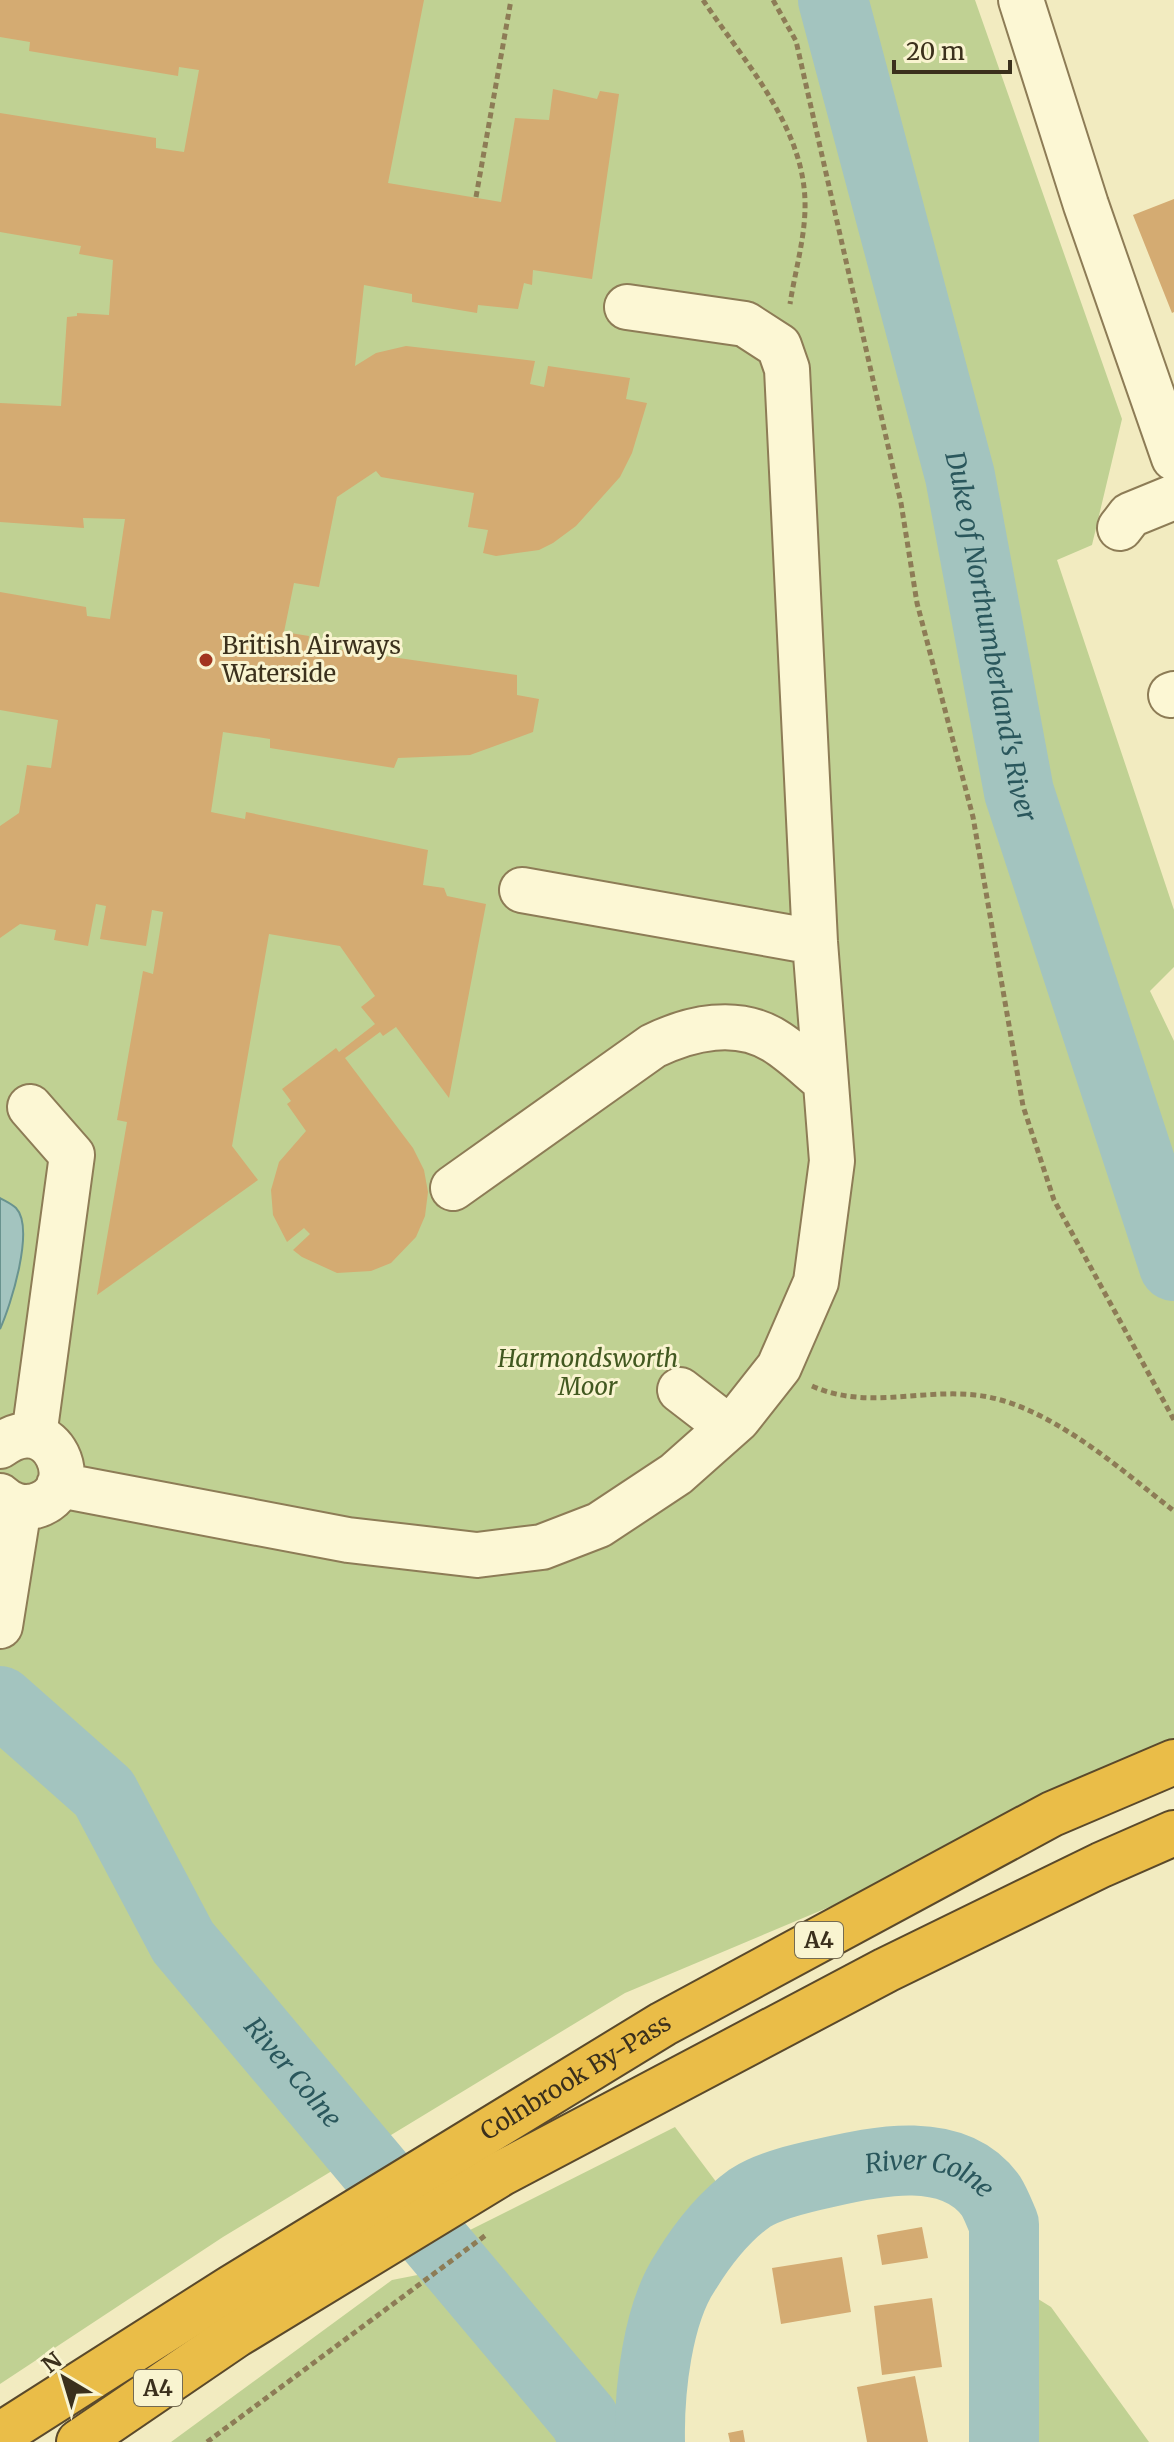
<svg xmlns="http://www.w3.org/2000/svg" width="1174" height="2442" font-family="Merriweather,serif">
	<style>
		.green { fill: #c0d193 }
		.water { fill: #a3c4bf; stroke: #69938f; stroke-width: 2 }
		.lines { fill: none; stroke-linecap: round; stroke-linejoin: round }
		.river { stroke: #a3c4bf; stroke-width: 70 }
		.building { fill: #d4ab72 }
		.minor-casing { stroke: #8d7c56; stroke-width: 48 }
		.highway-casing { stroke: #5a492b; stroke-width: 48 }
		.path { stroke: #8d7c56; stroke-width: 5; stroke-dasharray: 6 4; stroke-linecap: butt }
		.minor { stroke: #fcf7d4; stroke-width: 44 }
		.highway { stroke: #eabd48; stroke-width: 44 }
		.poi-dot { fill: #a23520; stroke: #f9f4d0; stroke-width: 3 }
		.labels { text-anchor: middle; stroke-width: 6; stroke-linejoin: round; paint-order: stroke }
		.shield { fill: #f9f4d0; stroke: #746b52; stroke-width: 2 }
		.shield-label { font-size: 22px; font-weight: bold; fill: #3b301c }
		.poi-label { font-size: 24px; fill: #3b301c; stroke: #f9f4d0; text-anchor: start }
		.park-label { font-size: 24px; font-style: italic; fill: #425920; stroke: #f9f4d0 }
		.street-label { font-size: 24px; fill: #3b301c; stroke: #f9f4d0 }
		.water-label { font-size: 26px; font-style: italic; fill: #2a575c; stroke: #f9f4d0 }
	</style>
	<rect width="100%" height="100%" fill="#f2ebc0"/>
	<path class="green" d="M0,0H833L960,476L1019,792L1174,1266V1762L625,1993L223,2237L0,2384Z
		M846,0H975L1122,419L1092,545L1057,560L1174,910V967L1150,991L1174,1041V1227L1032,789L974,470Z
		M675,2127L726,2195L678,2257L647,2326L634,2442H623L550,2355L468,2231Z
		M443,2270L563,2442H171L392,2280Z
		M1022,2289L1051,2307L1149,2442H1018Z"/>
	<path class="water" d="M0,1198C5,1201 12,1204 16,1208C35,1228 11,1305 0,1329Z"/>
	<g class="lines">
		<g class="river">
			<path id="s1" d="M833,0L960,476L1019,792L1174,1266"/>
			<path id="s2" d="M0,1701L104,1793L183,1942L584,2419L595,2442"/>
			<path id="s3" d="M650,2442C649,2391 657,2314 686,2271C702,2245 725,2216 750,2198C770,2185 802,2178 825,2173C876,2161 954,2144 991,2196C996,2204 1000,2215 1004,2224V2442"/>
		</g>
	</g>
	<path class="building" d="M0,0H424L388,183L501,202L515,118L549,120L553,89L597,99L600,91L619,94L592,279L533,270L532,285L524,283L518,309L478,305L477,313L412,302V294L364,285L355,366L376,353L406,346L535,361L530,384L544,387L548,366L630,378L626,399L647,403L632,453L620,477L576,526L553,543L539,550L496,556L483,553L488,530L468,527L474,493L381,477L376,471L337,497L319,587L294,583L284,632L309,636L308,645L517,675V695L539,699L533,732L470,755L398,758L394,768L270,748V739L223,732L211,812L245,819L246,812L428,850L423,885L444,888L447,896L486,904L449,1098L396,1027L383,1036L380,1032L345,1058L413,1148L424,1170L428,1192L425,1216L416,1237L391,1263L371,1271L337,1273L302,1257L293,1250L310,1234L304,1228L287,1242L273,1215L271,1190L279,1162L306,1131L287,1104L291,1101L282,1089L336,1048L339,1052L375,1024L361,1007L375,996L340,946L269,934L232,1146L258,1180L97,1295L127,1122L117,1120L143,971L153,974L163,912L152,910L146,946L100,939L106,906L96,904L88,946L54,940L56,930L20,924L0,938V826L19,813L27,765L51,768L58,720L0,710V592L86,607L87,616L110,619L125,519L83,518L84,528L0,522V403L61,406L67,317L77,316V313L109,315L113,260L79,254L81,246L0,232V113L156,138V148L184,152L199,70L179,67L178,76L29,51L30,42L0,37Z
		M1174,199V312L1172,313L1133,215Z
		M922,2227L928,2258L882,2265L877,2235Z
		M842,2257L851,2312L781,2324L772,2268Z
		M932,2298L942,2367L882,2375L874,2306Z
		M915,2376L928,2442H867L857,2387Z
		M743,2430L745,2442H730L728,2433Z"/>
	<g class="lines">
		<g class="minor-casing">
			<path id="minor" d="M1021,0L1086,205L1174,458
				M1120,528L1130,515L1174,497
				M1171,695L1174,694
				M522,890L815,942
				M30,1107L72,1155L34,1436
				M453,1188L653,1046C690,1028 737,1017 775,1041C793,1052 809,1068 825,1081
				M680,1390L728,1427
				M0,1446C52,1406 89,1491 35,1506C21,1509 10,1505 0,1496
				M59,1485L348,1540L477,1555L542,1547L599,1525L676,1474L738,1419L779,1367L816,1282L832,1161L815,942L787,369L779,346L745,324L627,307
				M0,1626L19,1507"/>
		</g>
		<g class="highway-casing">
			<g id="highway">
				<path id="s4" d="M0,2435L231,2288L663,2024L1052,1814L1174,1762"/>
				<path d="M79,2442L236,2335L502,2173L886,1970L1101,1865L1174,1833"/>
			</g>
		</g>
		<path class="path" d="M703,0C743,60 803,125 805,201C806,235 795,271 790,304
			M773,0L796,41L901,503L917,603L973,817L1023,1106L1054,1200L1174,1420
			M476,197L511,0
			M812,1386C866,1410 919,1389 975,1395C1046,1402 1120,1469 1174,1511
			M207,2442L486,2235"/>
		<use href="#minor" class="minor"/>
		<use href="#highway" class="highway"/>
	</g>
	<circle class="poi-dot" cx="206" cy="660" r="8"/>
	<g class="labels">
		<g class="shield">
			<rect x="795" y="1922" width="48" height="36" rx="6"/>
			<rect x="134" y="2370" width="48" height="36" rx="6"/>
		</g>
		<g class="shield-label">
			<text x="819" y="1948">A4</text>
			<text x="158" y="2396">A4</text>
		</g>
		<g class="poi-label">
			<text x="222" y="654">British Airways<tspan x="222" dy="28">Waterside</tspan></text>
		</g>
		<g class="park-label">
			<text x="588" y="1367">Harmondsworth<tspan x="588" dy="28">Moor</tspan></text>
		</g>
		<g class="street-label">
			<text dy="8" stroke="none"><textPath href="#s4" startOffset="678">Colnbrook By-Pass</textPath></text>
		</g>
		<g class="water-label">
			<text dy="9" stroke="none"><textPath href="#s1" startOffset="656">Duke of Northumberland's River</textPath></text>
			<text dy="9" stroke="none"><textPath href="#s2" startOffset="478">River Colne</textPath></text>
			<text dy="9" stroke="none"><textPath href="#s3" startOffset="462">River Colne</textPath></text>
		</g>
	</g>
	<g transform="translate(64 2378) rotate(322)" stroke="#f9f4d0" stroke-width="6" paint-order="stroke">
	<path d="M0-6L14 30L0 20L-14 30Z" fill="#3b301c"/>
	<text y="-12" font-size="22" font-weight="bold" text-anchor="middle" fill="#3b301c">N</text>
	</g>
	<path d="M894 60v12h116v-12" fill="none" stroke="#3b301c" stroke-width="4"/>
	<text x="906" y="60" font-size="24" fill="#3b301c" stroke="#f9f4d0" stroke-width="6" paint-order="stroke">20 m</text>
</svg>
